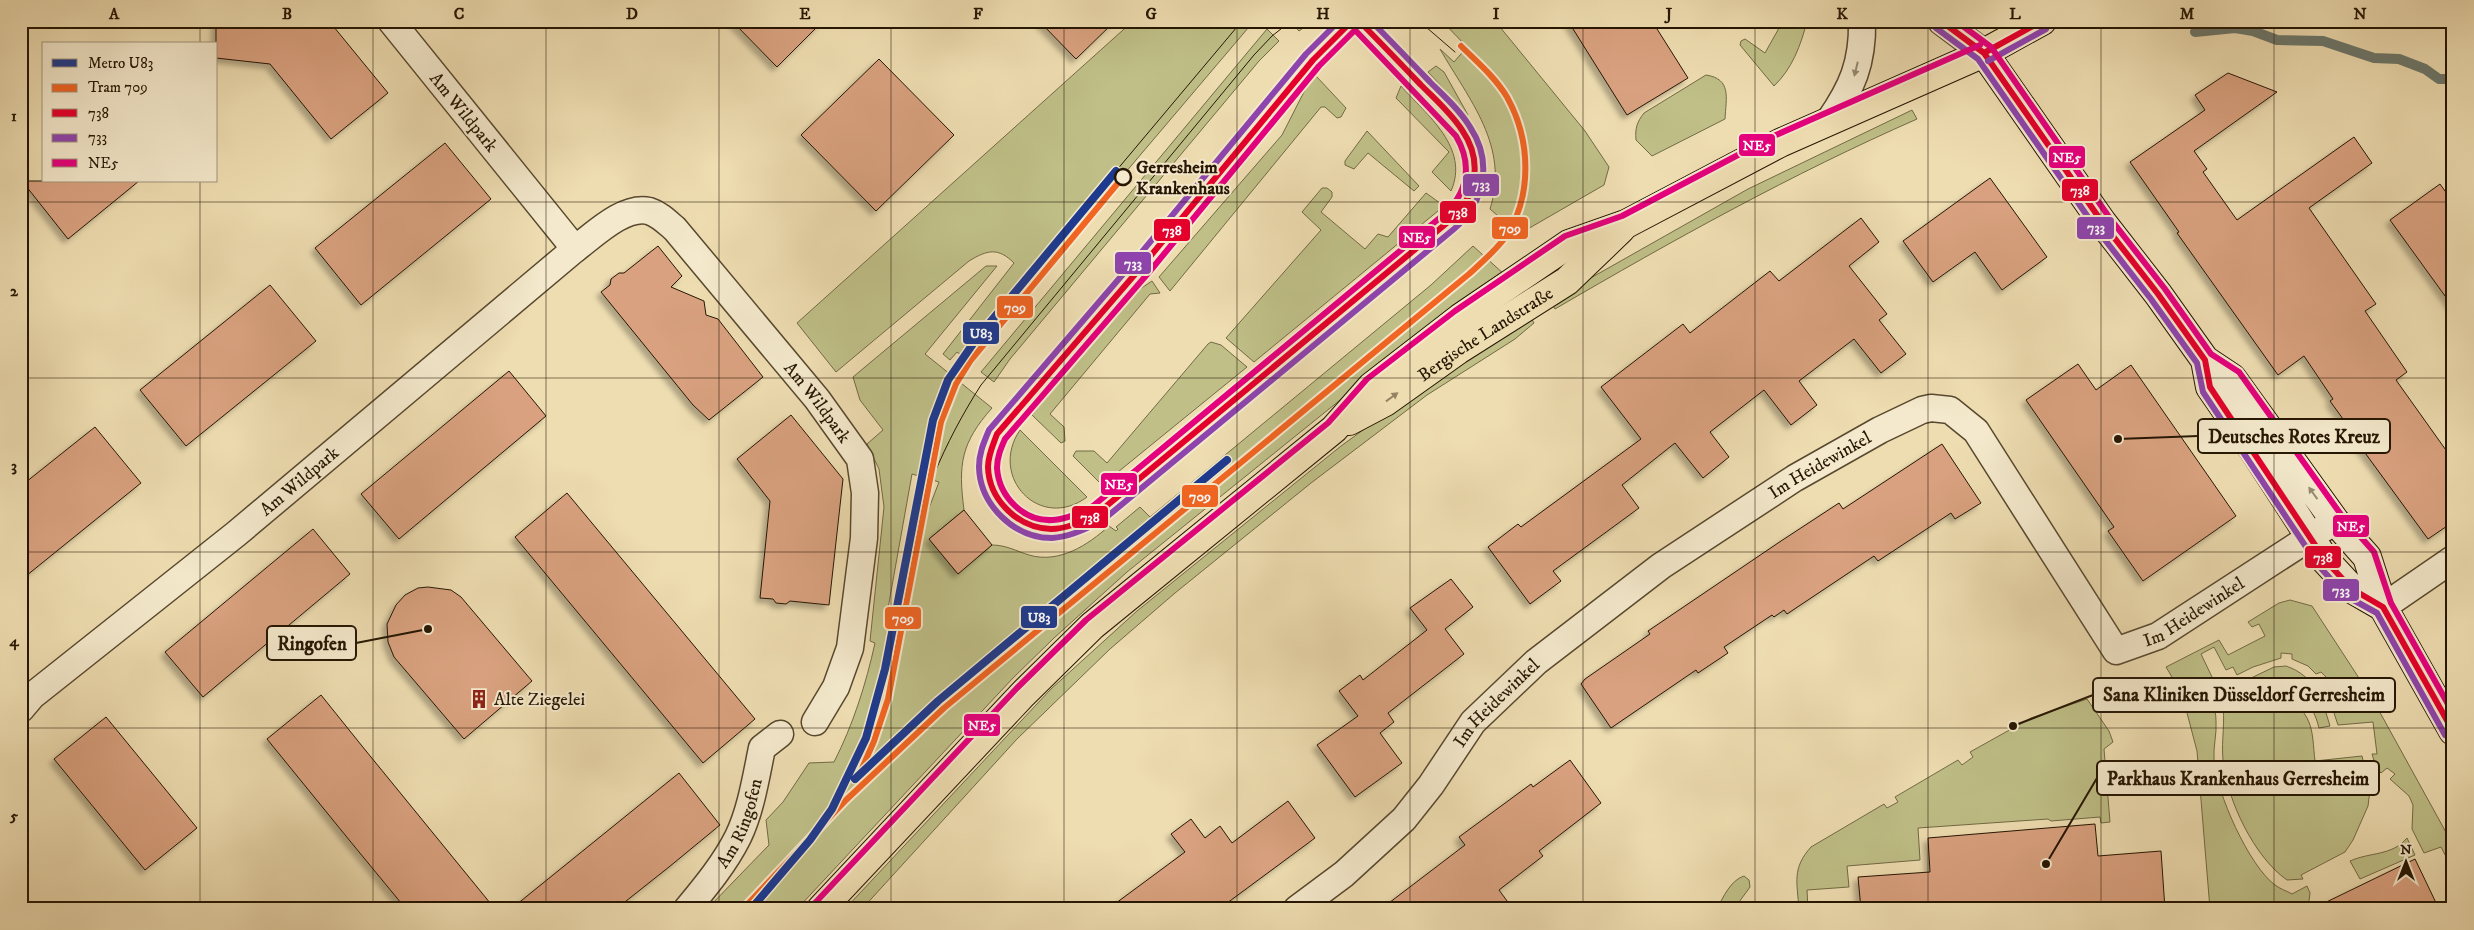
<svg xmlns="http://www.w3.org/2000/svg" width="2474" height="930" font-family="'IM FELL DW Pica',serif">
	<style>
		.green { fill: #bfbf87; stroke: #726a45; fill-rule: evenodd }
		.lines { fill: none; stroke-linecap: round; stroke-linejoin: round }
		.stream { stroke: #6c786d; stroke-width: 10 }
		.building { fill: #d9a17f; stroke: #261603; filter: url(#shadow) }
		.street-casing { stroke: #58482e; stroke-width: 29 }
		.secondary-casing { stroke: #261603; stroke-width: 30 }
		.primary-casing { stroke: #261603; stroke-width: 30 }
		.street { stroke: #f4e9cc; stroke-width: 26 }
		.secondary { stroke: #f4e9cc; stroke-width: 28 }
		.primary { stroke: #eeddb1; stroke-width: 28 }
		.tram { stroke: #261603; stroke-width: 1 }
		.bus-1-casing { stroke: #f4e9cc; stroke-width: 10 }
		.bus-2-casing { stroke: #f4e9cc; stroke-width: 10 }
		.bus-3-casing { stroke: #f4e9cc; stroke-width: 10 }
		.bus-1 { stroke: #e4002b; stroke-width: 6 }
		.bus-2 { stroke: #8e44ad; stroke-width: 6 }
		.bus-3 { stroke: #e5007d; stroke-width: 6 }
		.tram-1-casing { stroke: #f4e9cc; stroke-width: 10 }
		.tram-1 { stroke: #f26522; stroke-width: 6 }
		.metro-1-casing { stroke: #f4e9cc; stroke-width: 11 }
		.metro-1 { stroke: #1d3a8f; stroke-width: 8 }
		.oneway { fill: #978a72 }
		.oneway2 { fill: #948363 }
		.grid { fill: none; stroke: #261603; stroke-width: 1; stroke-opacity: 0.55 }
		.stop-dot { fill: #f4e9cc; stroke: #261603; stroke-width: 2.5 }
		.labels { text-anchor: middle; stroke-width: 4; stroke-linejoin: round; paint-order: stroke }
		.street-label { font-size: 18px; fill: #261603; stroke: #f4e9cc }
		.stop-label { font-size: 18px; font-weight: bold; fill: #261603; stroke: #f4e9cc; text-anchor: start }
		.poi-label { font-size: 18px; fill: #261603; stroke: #f4e9cc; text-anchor: start }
		.leader { fill: none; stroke: #261603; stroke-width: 2 }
		.callout-dot { fill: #261603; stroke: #f4e9cc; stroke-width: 2 }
		.callout { fill: #f4e9cc; stroke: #261603; stroke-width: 2 }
		.callout-label { font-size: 19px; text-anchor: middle; font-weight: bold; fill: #261603 }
		.line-badge { stroke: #f4e9cc; stroke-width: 2 }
		.badge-label { font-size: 14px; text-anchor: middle; font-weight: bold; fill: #fff }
		.neatline { fill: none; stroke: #261603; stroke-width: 2 }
		.grid-label { font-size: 16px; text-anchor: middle; font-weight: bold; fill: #261603 }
	</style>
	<defs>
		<filter id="shadow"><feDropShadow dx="-4.5" dy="4.5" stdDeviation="2.5" flood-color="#0004"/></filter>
	</defs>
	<rect width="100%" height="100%" fill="#eeddb1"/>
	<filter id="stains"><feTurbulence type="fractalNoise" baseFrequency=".004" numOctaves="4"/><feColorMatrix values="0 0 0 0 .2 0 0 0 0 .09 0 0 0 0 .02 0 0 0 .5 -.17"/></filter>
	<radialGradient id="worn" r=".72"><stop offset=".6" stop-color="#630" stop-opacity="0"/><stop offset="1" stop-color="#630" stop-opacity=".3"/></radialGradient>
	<path class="green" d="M1133,21H1254L985,338L970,362L957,352L950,360L943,354L1014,263C998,247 987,250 969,261L836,372L797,323Z
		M1289,21H1313L1299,31Z
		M1442,21H1495L1585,131L1609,167L1604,185L1526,230L1513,229L1490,209C1510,146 1469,100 1440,49L1454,62L1467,47Z
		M1783,21H1807C1801,45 1792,69 1774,86L1740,45L1741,41L1745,39L1765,53Z
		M1267,29L1279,41L1259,61L1010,359L994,382L981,372Z
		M1436,66L1444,72L1468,115L1428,72Z
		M1706,75C1732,79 1726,98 1725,119L1652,156L1636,140C1635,128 1637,122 1644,113Z
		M1316,76L1346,108L1341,117L1337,118L1325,107H1321L1170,291L1159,277L1282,135L1306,88Z
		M1401,86C1427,115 1470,148 1451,191L1432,172L1449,152L1396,98Z
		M1912,110L1917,119C1792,174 1673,240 1555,309L1550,301L1748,189Z
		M1367,131L1419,186L1414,191L1368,153L1354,169L1345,165V161Z
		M1322,188H1327L1332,192V197L1321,212L1365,249L1378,234L1388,237L1426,193L1444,206L1254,362L1226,338L1321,230L1302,212Z
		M1473,246L1505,275L1355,388L1127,572L1054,638L1013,678L797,909H707L769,845L766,820L783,802L809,763L834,762C853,725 866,684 875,643L870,641L884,507L879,469L867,444L883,430L860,400L853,377L986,266H997L925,354L992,408C961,443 958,464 964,510L929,539L958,574L992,545C1006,545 1016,551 1029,555C1059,564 1088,545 1109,526L1116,531L1118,529L1116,527L1140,507L1150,517L1431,285ZM912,474L939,482L929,508L922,537L908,618L887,614Z
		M1152,281L1160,293L1150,294L1050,414L1064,427L1065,441L1061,443L1032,415L1134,293Z
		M1529,314L1534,323L1515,339L1427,395L1311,483L1175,593L1110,649L1017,739L862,909H845L1051,689L1137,611L1341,446L1450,367Z
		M1211,342L1221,345L1247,367L1102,485L1073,456L1076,451H1094L1107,463L1208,344Z
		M1020,430L1087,497C1040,532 988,477 1020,430Z
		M2290,600L2312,606L2372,698L2453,845V870L2441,847L2424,853L2412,829L2413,805L2409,796L2390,779L2395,774L2387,768L2381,773L2376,767L2372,754H2377L2373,722L2338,725L2324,683L2328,679L2321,672L2316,674L2308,666L2292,659V654L2281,653V658L2253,667L2237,675L2233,667L2226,670L2214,647L2201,654L2212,677L2205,681C2210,694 2216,707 2216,721C2217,734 2213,747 2214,760C2216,792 2249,866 2275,885C2280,889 2287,891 2292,894L2307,886L2310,893L2308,909H2210L2197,751L2182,694L2166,667L2219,640L2228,655L2265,636L2259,624L2252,627L2248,622L2279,603Z
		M2286,666C2315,676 2322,699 2330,726L2319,728C2306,674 2269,711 2249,679L2274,667Z
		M2244,688C2263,712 2293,690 2307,718C2314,731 2313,747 2315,761L2362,756L2370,790L2368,806L2353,840L2345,852L2301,875L2303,879L2287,880C2254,857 2227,800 2223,760C2221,738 2226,723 2222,699Z
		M2087,699L2109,731L2113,742L2104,749L2110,822L2101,823L2100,817L2051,821L2048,819L1918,828L1920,860L1847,866L1849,887L1807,890L1808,909H1799C1797,882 1792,868 1811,847L1884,804L1887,808L1898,802L1895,797L1958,760L1962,765L1973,757L1970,752L2031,718Z
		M2407,838L2415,855L2360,879L2350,861C2370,852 2392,856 2407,838Z
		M1744,876L1749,880L1750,887L1734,909H1717C1723,897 1731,880 1744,876Z"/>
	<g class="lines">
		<path class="stream" d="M2195,32L2235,28L2253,31L2277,40L2323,41L2374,58L2399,59L2425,69L2439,79H2453"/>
	</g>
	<path class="building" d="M216,21H329L388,93L331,139L270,64L216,58Z
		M732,21H823L777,67Z
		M1039,21H1115L1076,59Z
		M1568,21H1652L1688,78L1627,115Z
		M879,59L954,135L876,211L801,135Z
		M2228,73L2277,92L2194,151L2207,169L2203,172L2237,220L2354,137L2372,163L2309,208L2376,304L2365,311L2407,372L2396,380L2453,460V522L2428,539L2360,446L2358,448L2339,422L2343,419L2330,401L2333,399L2304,356L2278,375L2177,233L2179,232L2130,162L2205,110L2195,95Z
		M445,143L491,199L361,305L315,248Z
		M1990,178L2047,257L2002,290L1975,252L1933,282L1903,241Z
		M22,181H139L68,239Z
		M2440,184L2453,202V307L2390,220Z
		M1861,218L1879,242L1849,266L1887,314L1879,320L1906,354L1881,373L1854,339L1799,381L1817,405L1791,425L1764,390L1710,432L1729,457L1703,478L1675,443L1622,485L1639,508L1553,571L1561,581L1530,604L1488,547L1518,524L1521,527L1641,439L1601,387L1683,324L1690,333L1770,271L1779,281Z
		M658,246L682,276L671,287L704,301L706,315L718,319L763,377L709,420L693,405L601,292L610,285L611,279L619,273H624Z
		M270,285L316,341L186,446L140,390Z
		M2078,364L2096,390L2131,365L2236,516L2143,581L2108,531L2114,527L2026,400Z
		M509,371L546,416L399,539L361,494Z
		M791,415L843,479L829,605L790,601L786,604L776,603L773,599L760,598L770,501L737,459Z
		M95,427L141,483L21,580V486Z
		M1942,444L1981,503L1955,519L1951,513L1878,561L1874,556L1787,614L1784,610L1774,617L1772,615L1724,647L1728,653L1698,673L1696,670L1611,728L1581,684L1585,679L1650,634L1648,631L1781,541L1839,503L1843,509Z
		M567,493L755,719L703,763L515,537Z
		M964,510L992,545L958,574L929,539Z
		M313,529L350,574L203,697L165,652Z
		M1451,579L1473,607L1445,629L1464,654L1388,713L1394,722L1380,733L1402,763L1355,797L1317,745L1358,716L1339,691L1360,675L1363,680L1427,630L1410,608Z
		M428,587L451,590L461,597L532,681L464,739L394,657L388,642L387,624L396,605L405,595L418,588Z
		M321,695L362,746L495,909H406L350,841L267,739Z
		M106,717L197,828L145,870L54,759Z
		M1570,760L1601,803L1539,851L1543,856L1499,890L1513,909H1381L1465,845L1459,837L1531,784L1533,787Z
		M679,773L720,825L669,867L616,909H511Z
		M1288,801L1315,838L1219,909H1108L1185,852L1171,834L1191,819L1205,838L1220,826L1232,843Z
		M2095,824L2098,856L2161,851L2165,909H1861L1858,877L1930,872L1928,838Z
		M2415,859L2439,909H2312Z"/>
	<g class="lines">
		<g class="street-casing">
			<g id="street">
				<path d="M1941,21L1984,53"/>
				<path d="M1829,121C1852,88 1863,63 1862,21"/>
				<path id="s1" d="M575,249C594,235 624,205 649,211C659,214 667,222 675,229L817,399L860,459L865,493L864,538L850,648L836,687L815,722"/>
				<path d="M2383,607L2453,559"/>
				<path id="s2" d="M21,709L32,696L236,534L575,249L391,21"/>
				<path id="s3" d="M687,909C706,886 725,863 738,837C751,810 756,777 762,748L780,734"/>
				<path id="s4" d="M1297,909L1344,874L1404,819L1431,785L1473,722L1536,662L1661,566L1795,478L1880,430L1922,410L1931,408L1950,410L1976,431L2116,651L2158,636L2335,521"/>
			</g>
		</g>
		<g class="secondary-casing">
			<path id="secondary" d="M1984,53L2102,222L2158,294L2205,360L2232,378L2335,521L2367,557L2383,607L2453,731
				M2205,360L2210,387L2255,452L2325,560L2352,589L2383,607"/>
		</g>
		<g class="primary-casing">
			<g id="primary">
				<path id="s5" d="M1349,421L1385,402L1458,350L1567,281L1621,229"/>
				<path d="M821,909L1023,694L1092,626L1334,429L1372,386L1460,318L1569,244L1626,224L1780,143L1984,53L2042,21"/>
			</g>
		</g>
		<use href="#street" class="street"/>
		<use href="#secondary" class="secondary"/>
		<use href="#primary" class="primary"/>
		<path class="tram" d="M1419,21L1455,52
			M1116,171L1242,21
			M904,572C918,504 944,443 981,385L1254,55L1272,36L1291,21"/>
		<g class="bus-1-casing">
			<path id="bus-1" d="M1352,21L1313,60L1143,265L997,434C993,445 988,455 988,467C989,500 1018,528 1051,529C1068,529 1084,521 1098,513L1448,222C1476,199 1484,162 1462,130C1451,113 1435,99 1421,85C1400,63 1380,42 1359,21
				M1941,21L1984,53L2102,222L2158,294L2205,360L2210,387L2325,560L2352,589L2383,607L2453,731
				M1984,53L2042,21"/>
		</g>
		<g class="bus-2-casing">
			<path id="bus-2" d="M1339,21L1306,54L1136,259L989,430C984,442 979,453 979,467C980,505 1014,538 1052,538C1070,537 1087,529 1103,520L1454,229C1485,203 1493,162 1470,127C1460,110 1444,96 1430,82C1410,61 1391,41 1371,21
				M1936,28L1978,59L2095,227L2151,299L2197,363L2203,392L2318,565L2346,596L2377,613L2445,735
				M1988,61L2046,29"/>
		</g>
		<g class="bus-3-casing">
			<path id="bus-3" d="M1956,21L1991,47L2109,217L2165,289L2211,354L2239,372L2342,516L2374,552L2391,603L2453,713
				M1355,30L1456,136C1473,165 1468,194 1442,216L1093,506C1081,512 1068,519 1053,520C1024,522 999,497 997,468C997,457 1001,448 1005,439L1150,271L1319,66Z
				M815,903L1017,688L1086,620L1328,423L1367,379L1455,311L1565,236L1622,216L1776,135L1980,45"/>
		</g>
		<use href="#bus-1" class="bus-1"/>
		<use href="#bus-2" class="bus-2"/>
		<use href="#bus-3" class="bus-3"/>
		<g class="tram-1-casing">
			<path id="tram-1" d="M857,780L874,741L888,699L941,422L956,384L971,360L1123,177
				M743,909L846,800L944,708L1469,274C1481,263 1494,252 1504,239C1533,198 1531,140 1507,97C1495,77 1477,62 1461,46"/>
		</g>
		<use href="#tram-1" class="tram-1"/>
		<g class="metro-1-casing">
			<path id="metro-1" d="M855,779L938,701L1227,460
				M751,909L810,840L832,809L866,738L885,669L933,420L948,380L977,338L1116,171"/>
		</g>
		<use href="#metro-1" class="metro-1"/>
	</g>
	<defs><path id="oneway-solid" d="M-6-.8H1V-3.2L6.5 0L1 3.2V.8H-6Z" transform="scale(1.25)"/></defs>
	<g class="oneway">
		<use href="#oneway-solid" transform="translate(1856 69) rotate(104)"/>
		<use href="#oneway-solid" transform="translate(2313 493) rotate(-126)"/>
	</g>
	<use class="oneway2" href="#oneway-solid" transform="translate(1392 397) rotate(-36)"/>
	<path class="grid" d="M200,21V44M373,21V909M546,21V909M719,21V909M891,21V909M1064,21V909M1237,21V909M1410,21V909M1583,21V909M1755,21V909M1928,21V909M2101,21V909M2274,21V909M200,181V909M21,202H2453M21,378H2453M21,552H2453M21,728H2453"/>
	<defs>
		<g id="building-bare" transform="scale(1.5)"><path d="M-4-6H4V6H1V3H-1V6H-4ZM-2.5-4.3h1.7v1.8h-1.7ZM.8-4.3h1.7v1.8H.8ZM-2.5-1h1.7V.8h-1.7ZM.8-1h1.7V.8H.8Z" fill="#8f2418" stroke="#f4e9cc" stroke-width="2.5" paint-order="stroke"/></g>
	</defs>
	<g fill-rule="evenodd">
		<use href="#building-bare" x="479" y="699"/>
	</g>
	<circle class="stop-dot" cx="1123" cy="177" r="8"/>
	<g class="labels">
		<g class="street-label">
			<text transform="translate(464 112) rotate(51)" y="6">Am Wildpark</text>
			<text dy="6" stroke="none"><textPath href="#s5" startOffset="162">Bergische Landstraße</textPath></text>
			<text dy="6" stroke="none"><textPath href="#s1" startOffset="342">Am Wildpark</textPath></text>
			<text dy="6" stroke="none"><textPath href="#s4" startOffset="692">Im Heidewinkel</textPath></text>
			<text dy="6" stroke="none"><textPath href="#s2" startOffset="360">Am Wildpark</textPath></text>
			<text dy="6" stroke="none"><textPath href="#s4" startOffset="1218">Im Heidewinkel</textPath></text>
			<text dy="6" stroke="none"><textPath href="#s4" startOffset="289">Im Heidewinkel</textPath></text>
			<text dy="6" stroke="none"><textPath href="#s3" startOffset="102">Am Ringofen</textPath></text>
		</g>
		<g class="stop-label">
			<text x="1136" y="173">Gerresheim<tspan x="1136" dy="21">Krankenhaus</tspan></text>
		</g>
		<g class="poi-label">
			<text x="494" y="705">Alte Ziegelei</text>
		</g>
	</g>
	<path class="leader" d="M2118 439L2198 436M428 629L356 643M2013 726L2093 695M2046 864L2097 778"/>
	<g class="callout-dot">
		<circle cx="2118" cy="439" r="5"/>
		<circle cx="428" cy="629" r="5"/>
		<circle cx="2013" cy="726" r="5"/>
		<circle cx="2046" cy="864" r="5"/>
	</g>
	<g class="callout">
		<rect x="2198" y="419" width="192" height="34" rx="5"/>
		<rect x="267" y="626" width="89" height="34" rx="5"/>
		<rect x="2093" y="678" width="302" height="34" rx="5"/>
		<rect x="2097" y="761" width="282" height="34" rx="5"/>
	</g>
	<g class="callout-label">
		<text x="2294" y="443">Deutsches Rotes Kreuz</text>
		<text x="312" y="650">Ringofen</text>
		<text x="2244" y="701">Sana Kliniken Düsseldorf Gerresheim</text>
		<text x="2238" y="785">Parkhaus Krankenhaus Gerresheim</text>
	</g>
	<g class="line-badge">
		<rect x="1738" y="133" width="38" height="24" rx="5" fill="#e5007d"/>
		<rect x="2048" y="145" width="38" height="24" rx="5" fill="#e5007d"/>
		<rect x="1462" y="173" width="38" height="24" rx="5" fill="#8e44ad"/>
		<rect x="2061" y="178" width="38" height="24" rx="5" fill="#e4002b"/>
		<rect x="1439" y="200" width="38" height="24" rx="5" fill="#e4002b"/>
		<rect x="2076" y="216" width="39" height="24" rx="5" fill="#8e44ad"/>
		<rect x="1491" y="216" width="38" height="24" rx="5" fill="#f26522"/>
		<rect x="1153" y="218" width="38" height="24" rx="5" fill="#e4002b"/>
		<rect x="1398" y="225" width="38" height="24" rx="5" fill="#e5007d"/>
		<rect x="1114" y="251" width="38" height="24" rx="5" fill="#8e44ad"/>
		<rect x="996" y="295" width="38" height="24" rx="5" fill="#f26522"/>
		<rect x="962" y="321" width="38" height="24" rx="5" fill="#1d3a8f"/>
		<rect x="1100" y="472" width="38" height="24" rx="5" fill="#e5007d"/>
		<rect x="1181" y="484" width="38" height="24" rx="5" fill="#f26522"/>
		<rect x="1071" y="505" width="38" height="24" rx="5" fill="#e4002b"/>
		<rect x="2332" y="514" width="38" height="24" rx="5" fill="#e5007d"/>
		<rect x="2304" y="545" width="38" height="24" rx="5" fill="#e4002b"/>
		<rect x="2322" y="578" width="38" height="24" rx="5" fill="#8e44ad"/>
		<rect x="1020" y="605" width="38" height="24" rx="5" fill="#1d3a8f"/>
		<rect x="884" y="606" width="38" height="24" rx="5" fill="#f26522"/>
		<rect x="963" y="713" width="38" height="24" rx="5" fill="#e5007d"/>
	</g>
	<g class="badge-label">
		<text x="1757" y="150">NE5</text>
		<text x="2067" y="162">NE5</text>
		<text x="1481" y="189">733</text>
		<text x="2080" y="195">738</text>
		<text x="1458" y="217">738</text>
		<text x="2096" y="232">733</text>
		<text x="1510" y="233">709</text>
		<text x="1172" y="235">738</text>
		<text x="1417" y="242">NE5</text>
		<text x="1133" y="268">733</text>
		<text x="1015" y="312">709</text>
		<text x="981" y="338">U83</text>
		<text x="1119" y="489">NE5</text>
		<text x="1200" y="501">709</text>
		<text x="1090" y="522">738</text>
		<text x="2351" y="531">NE5</text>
		<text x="2323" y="562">738</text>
		<text x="2341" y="595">733</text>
		<text x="1039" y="622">U83</text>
		<text x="903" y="623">709</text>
		<text x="982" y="730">NE5</text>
	</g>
	<rect width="2474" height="930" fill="none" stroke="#eeddb1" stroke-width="55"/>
	<rect x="42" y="42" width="175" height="140" fill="#f4e9cc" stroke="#a2957c"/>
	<rect x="52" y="59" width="25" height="8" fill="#1d3a8f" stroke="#a2957c"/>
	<text x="88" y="68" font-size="15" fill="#261603">Metro U83</text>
	<rect x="52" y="84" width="25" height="8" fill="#f26522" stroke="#a2957c"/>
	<text x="88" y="92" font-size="15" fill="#261603">Tram 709</text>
	<rect x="52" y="109" width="25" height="8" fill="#e4002b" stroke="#a2957c"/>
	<text x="88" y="118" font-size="15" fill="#261603">738</text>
	<rect x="52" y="134" width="25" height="8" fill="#8e44ad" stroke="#a2957c"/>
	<text x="88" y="142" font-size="15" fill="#261603">733</text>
	<rect x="52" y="159" width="25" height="8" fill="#e5007d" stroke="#a2957c"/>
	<text x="88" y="168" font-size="15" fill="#261603">NE5</text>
	<g transform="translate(2406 862)" stroke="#f4e9cc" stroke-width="4" paint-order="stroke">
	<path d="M0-4L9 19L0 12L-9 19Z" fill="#261603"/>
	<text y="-8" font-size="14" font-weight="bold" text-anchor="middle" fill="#261603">N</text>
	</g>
	<rect x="28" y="28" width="2418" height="874" class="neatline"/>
	<g class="grid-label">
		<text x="114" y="19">A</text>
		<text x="287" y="19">B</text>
		<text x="459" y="19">C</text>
		<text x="632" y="19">D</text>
		<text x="805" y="19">E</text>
		<text x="978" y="19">F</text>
		<text x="1151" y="19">G</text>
		<text x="1323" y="19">H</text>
		<text x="1496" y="19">I</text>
		<text x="1669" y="19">J</text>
		<text x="1842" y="19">K</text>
		<text x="2015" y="19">L</text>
		<text x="2187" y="19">M</text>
		<text x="2360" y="19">N</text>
		<text x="14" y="121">1</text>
		<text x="14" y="296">2</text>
		<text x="14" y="471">3</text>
		<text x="14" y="646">4</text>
		<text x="14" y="821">5</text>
	</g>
	<rect width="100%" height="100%" filter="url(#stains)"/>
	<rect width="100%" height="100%" fill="url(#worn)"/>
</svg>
